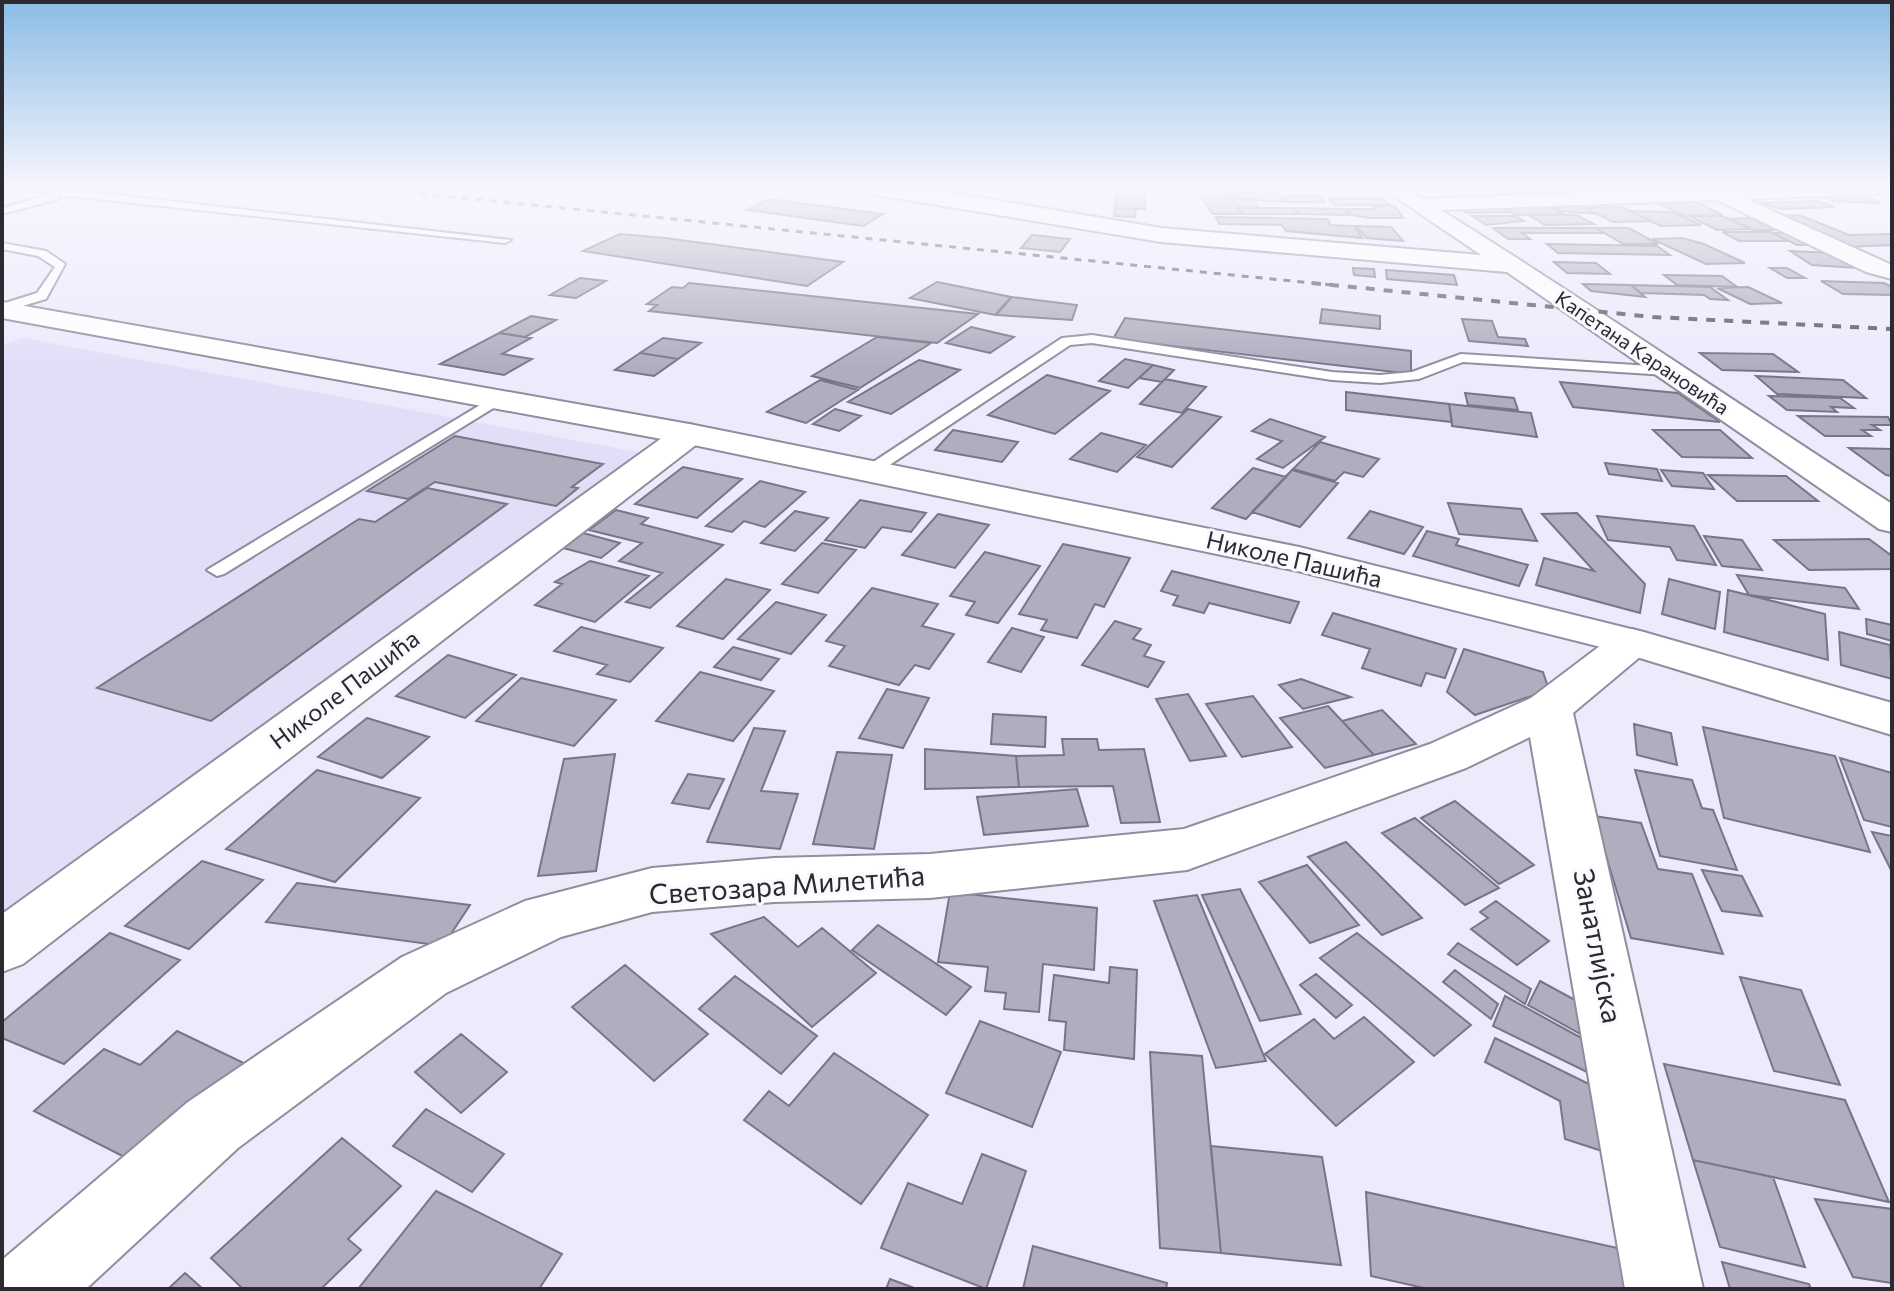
<svg xmlns="http://www.w3.org/2000/svg" width="1894" height="1291" font-family="Commissioner,sans-serif">
	<style>
		.built { fill: #e2def8 }
		.building { fill: #afadbe; stroke: #787686; stroke-width: 2 }
		.lines { fill: none; stroke-linecap: round; stroke-linejoin: round }
		.service-casing { stroke: #8f8d9e; stroke-width: 4 }
		.minor-casing { stroke: #8f8d9e; stroke-width: 4 }
		.secondary-casing { stroke: #8f8d9e; stroke-width: 4 }
		.service { fill: #fff; fill-rule: evenodd }
		.minor { fill: #fff; fill-rule: evenodd }
		.secondary { fill: #fff; fill-rule: evenodd }
		.rail-far1 { stroke: #53515b; stroke-width: 3; stroke-dasharray: 7 7; stroke-linecap: butt }
		.rail { stroke: #53515b; stroke-width: 4; stroke-dasharray: 9 9; stroke-linecap: butt }
		.labels { text-anchor: middle; stroke-width: 6; stroke-linejoin: round; paint-order: stroke }
		.far-street-label { font-size: 20px; fill: #2b2a31; stroke: #faf9fd }
		.street-label { font-size: 24px; fill: #2b2a31; stroke: #faf9fd }
		.near-street-label { font-size: 28px; fill: #2b2a31; stroke: #faf9fd }
	</style>
	<rect width="100%" height="100%" fill="#edeafc"/>
	<path class="built" d="M23,338L654,455L2,940V345Z"/>
	<path class="building" d="M1195,188H1222L1243,214H1213Z
		M1118,189L1146,190L1145,209L1115,208Z
		M1226,193H1278L1286,202L1230,198Z
		M1820,193L1866,195L1879,203L1832,201Z
		M1283,196H1320L1325,202H1288Z
		M1230,198H1251L1259,208H1238Z
		M769,199L883,214L863,226L747,210Z
		M1329,199H1383L1390,205H1335Z
		M1689,199L1723,215L1685,216L1652,200Z
		M1817,201L1835,207L1782,209L1759,203Z
		M1575,203L1596,214L1560,211L1546,204Z
		M1499,205H1546L1563,214L1515,215Z
		M1372,206H1395L1403,218H1369L1352,215L1347,209H1375Z
		M1456,206H1497L1507,212L1467,213Z
		M1622,207L1651,221L1613,222L1585,208Z
		M1115,208L1136,209L1135,217L1114,216Z
		M1238,208H1293L1299,214H1243Z
		M1293,208L1344,209L1349,215L1299,214Z
		M1630,211L1672,212L1701,225L1661,226Z
		M1529,215H1577L1594,224L1545,225Z
		M1799,215L1849,235L1892,234V245L1846,247L1772,216Z
		M1472,216H1515L1524,221L1486,225Z
		M1689,216H1722L1752,229L1717,230Z
		M1216,217L1327,219L1331,225L1354,226L1362,238L1286,231L1282,225L1219,224Z
		M1750,218L1776,230H1754L1729,219Z
		M1356,226L1391,227L1403,241L1366,238Z
		M1493,228H1596L1605,233H1522L1530,239H1508Z
		M1596,228H1629L1658,244H1623Z
		M1722,232H1771L1788,241H1739Z
		M1773,233H1800L1824,245H1797Z
		M620,234L665,238L843,262L807,286L583,251Z
		M1032,235L1070,239L1060,252L1021,248Z
		M1682,238L1704,244L1745,263L1706,264L1652,239Z
		M1547,244L1657,246L1670,255L1558,253Z
		M1790,251L1834,253L1857,268L1812,265Z
		M1554,262L1596,263L1610,274L1567,273Z
		M1353,268L1374,269L1375,277L1354,275Z
		M1770,268H1787L1805,278H1787Z
		M1386,270L1454,275L1457,285L1387,279Z
		M1664,275L1722,276L1737,287L1677,285Z
		M580,278L606,281L576,298L550,295Z
		M1821,281L1884,283L1892,287V295L1843,294Z
		M937,282L1011,297L995,315L910,298Z
		M689,283L978,314L937,343L649,311L657,305L647,304L672,287L683,288Z
		M1583,284L1631,285L1645,297L1591,291Z
		M1631,285L1710,287L1728,300L1710,299L1704,295L1641,293Z
		M1748,287L1782,303L1750,304L1717,288Z
		M1012,297L1077,305L1072,320L996,315Z
		M1322,309L1380,316V329L1320,323Z
		M531,316L556,320L525,337L499,333Z
		M1125,318L1411,351V374L1113,339Z
		M1462,319L1492,321L1498,337L1525,339L1528,346L1469,341Z
		M971,327L1014,337L990,353L946,343Z
		M499,333L531,338L502,354L532,359L504,375L440,364Z
		M877,337L931,343L860,388L812,376Z
		M663,338L701,343L678,359L640,353Z
		M640,353L678,359L654,376L615,370Z
		M1700,353L1773,354L1798,372L1722,370Z
		M1125,359L1153,365L1128,388L1099,381Z
		M919,360L960,370L891,414L848,402Z
		M1153,365L1174,370L1162,382L1139,378Z
		M1047,375L1110,391L1055,434L988,415Z
		M1756,376L1843,380L1866,398L1777,394Z
		M1165,379L1206,387L1182,413L1140,404Z
		M820,380L858,390L806,423L767,412Z
		M1560,382L1678,393L1720,422L1573,407Z
		M1346,392L1449,404L1452,422L1346,410Z
		M1465,393L1514,398L1518,410L1468,405Z
		M1769,396L1840,398L1854,408L1831,407L1837,412L1787,410Z
		M1449,404L1531,413L1537,437L1452,426Z
		M835,409L861,416L839,431L813,424Z
		M1188,409L1221,417L1172,467L1137,457Z
		M1798,416L1888,417L1892,425H1872L1880,430H1862L1871,436H1825Z
		M1270,419L1325,437L1283,468L1257,459L1282,441L1252,431Z
		M953,430L1018,442L1002,462L935,450Z
		M1653,430H1720L1752,458L1682,457Z
		M1101,433L1146,445L1117,472L1070,459Z
		M455,436L603,464L572,487L578,488L556,506L435,482L408,499L367,491Z
		M1320,442L1379,459L1363,477L1344,472L1335,481L1293,469Z
		M1849,448L1892,449V476L1886,475Z
		M1605,463L1657,469L1662,481L1609,474Z
		M683,467L742,479L697,518L635,504Z
		M1253,468L1286,477L1246,519L1212,508Z
		M1292,470L1338,483L1300,527L1252,512Z
		M1661,470L1703,473L1714,489L1672,486Z
		M1708,475L1786,476L1818,501H1737Z
		M760,481L805,492L765,527L744,521L732,532L706,526Z
		M427,488L507,504L211,721L97,688L359,519L375,522Z
		M860,500L926,513L911,532L882,527L865,548L825,540Z
		M1448,503L1521,509L1537,541L1459,534Z
		M616,510L648,518L641,524L723,545L650,608L626,602L662,573L619,561L642,543L589,530Z
		M795,511L828,518L795,551L761,543Z
		M1370,511L1423,527L1404,554L1348,538Z
		M1577,513L1645,584L1640,613L1536,585L1544,558L1594,571L1542,514Z
		M938,514L989,525L955,568L902,555Z
		M1597,516L1694,526L1716,565L1677,560L1670,547L1608,540Z
		M1427,531L1459,539L1456,545L1528,565L1519,586L1413,556Z
		M583,533L620,543L601,558L563,548Z
		M1704,536L1742,540L1762,570L1722,566Z
		M1869,539L1892,556V569L1809,570L1774,540Z
		M822,543L856,550L818,593L782,584Z
		M1063,544L1130,558L1104,607L1095,604L1077,638L1041,630L1047,620L1019,614Z
		M985,552L1040,566L998,623L966,615L975,602L950,596Z
		M590,561L649,576L595,622L535,605L562,584L555,582Z
		M1172,571L1299,602L1290,623L1209,603L1204,613L1173,605L1178,596L1161,591Z
		M1737,575L1845,588L1859,609L1749,595Z
		M726,579L770,590L723,639L677,626Z
		M1669,579L1720,592L1715,629L1662,614Z
		M872,588L938,604L922,626L954,634L929,669L915,665L899,685L829,666L845,646L826,641Z
		M1728,590L1825,614L1828,660L1724,632Z
		M776,602L826,615L791,654L738,639Z
		M1333,613L1456,649L1445,678L1426,673L1421,686L1362,668L1370,649L1322,635Z
		M1866,619L1892,625V641L1867,634Z
		M1115,621L1141,629L1133,639L1151,645L1144,656L1164,662L1148,687L1082,665Z
		M581,627L663,648L630,682L597,674L607,665L554,651Z
		M1012,628L1044,637L1021,672L988,662Z
		M1839,632L1890,645L1892,679L1841,665Z
		M733,647L779,659L761,680L714,667Z
		M1464,649L1543,672L1549,690L1475,715L1447,692Z
		M448,655L516,675L465,718L396,696Z
		M700,672L774,691L733,741L656,721Z
		M521,678L616,700L574,746L476,721Z
		M1301,679L1351,697L1303,709L1279,685Z
		M887,689L929,698L903,748L859,738Z
		M1188,694L1226,756L1190,761L1156,699Z
		M1253,696L1292,747L1242,757L1206,704Z
		M1328,706L1342,721L1374,755L1325,768L1280,718Z
		M1382,710L1416,744L1374,755L1342,721Z
		M993,714L1046,717L1045,747L991,744Z
		M367,718L429,737L382,778L318,757Z
		M1634,724L1671,733L1677,765L1637,755Z
		M1703,727L1835,756L1870,852L1724,818Z
		M754,728L785,731L761,791L798,794L780,849L707,842Z
		M1062,739H1097L1099,750L1144,749L1160,822L1121,823L1113,786L1019,787L1016,756L1064,755Z
		M925,749L1016,756L1019,787L925,789Z
		M837,752L892,755L874,849L813,844Z
		M615,754L596,871L538,876L564,759Z
		M1840,758L1892,773V827L1864,820Z
		M317,770L420,798L335,882L226,849Z
		M1635,770L1692,780L1702,808L1713,810L1737,870L1660,856Z
		M688,774L724,779L709,809L672,803Z
		M1077,789L1088,826L984,835L977,797Z
		M1455,801L1534,865L1499,884L1421,818Z
		M1594,816L1641,823L1658,869L1692,874L1723,954L1631,938Z
		M1415,818L1499,888L1465,905L1382,833Z
		M1872,832L1892,836V872Z
		M1346,842L1422,918L1382,935L1308,857Z
		M202,861L263,880L189,949L125,926Z
		M1307,865L1359,925L1310,943L1259,882Z
		M1702,870L1742,876L1762,916L1722,911Z
		M297,883L470,905L443,946L266,922Z
		M1240,889L1301,1014L1260,1021L1202,895Z
		M950,892L1097,908L1094,970L1043,964L1039,1012L1004,1009L1006,993L985,991L988,967L938,962Z
		M1197,895L1266,1061L1216,1068L1154,901Z
		M1496,901L1549,941L1517,965L1471,929L1488,918L1480,912Z
		M764,917L798,947L822,928L876,973L812,1027L711,934Z
		M878,925L971,987L946,1015L852,950Z
		M110,933L180,960L64,1064L2,1038V1022Z
		M1357,933L1471,1025L1434,1056L1320,958Z
		M1458,943L1531,989L1525,1004L1448,954Z
		M625,965L708,1034L654,1081L572,1007Z
		M1110,967L1137,970L1134,1059L1064,1050L1066,1022L1049,1020L1054,975L1109,983Z
		M1455,970L1498,1004L1491,1019L1443,982Z
		M1316,974L1352,1005L1336,1018L1300,985Z
		M735,976L817,1036L781,1074L699,1009Z
		M1740,977L1801,990L1840,1085L1774,1071Z
		M1540,981L1575,1000L1584,1036L1528,1005Z
		M1505,996L1585,1040L1589,1073L1493,1026Z
		M1364,1017L1414,1062L1336,1126L1265,1054L1314,1019L1334,1039Z
		M980,1021L1061,1052L1032,1127L946,1093Z
		M177,1031L250,1066L146,1168L34,1111L104,1049L140,1065Z
		M461,1034L507,1072L461,1113L415,1072Z
		M1495,1038L1597,1088L1605,1152L1565,1139L1560,1101L1485,1062Z
		M1150,1052L1202,1056L1221,1253L1160,1248Z
		M834,1053L928,1115L861,1204L744,1120L769,1091L789,1106Z
		M1664,1064L1845,1100L1889,1202L1693,1160Z
		M426,1109L504,1154L472,1192L393,1146Z
		M342,1138L401,1186L348,1239L361,1250L321,1289H243L211,1258Z
		M1211,1146L1322,1157L1341,1265L1221,1253Z
		M982,1154L1026,1171L986,1289L881,1248L908,1183L962,1204Z
		M1693,1160L1773,1177L1805,1267L1720,1247Z
		M436,1191L562,1254L539,1289H358Z
		M1366,1192L1622,1249L1631,1289H1428L1371,1276Z
		M1815,1199L1892,1209V1283L1853,1277Z
		M1033,1246L1167,1283L1166,1289H1023Z
		M1722,1262L1809,1284L1811,1289H1730Z
		M185,1273L203,1289H168Z
		M890,1279L917,1289H886Z"/>
	<g class="lines">
		<g class="service-casing">
			<path id="service" d="M18,188H55L511,240L505,243L58,195L59,199L2,214V208L54,194Z
				M2,243L46,251L65,264L46,299L2,312V304L37,293L55,267L38,256L2,249Z
				M1092,335L1332,372L1380,375L1412,372L1461,354L1667,367L1674,371L1667,375L1463,362L1419,379L1380,383L1332,380L1092,343L1070,345L873,476H861L858,472L1062,338Z
				M495,396L508,399L224,574L217,576L207,570Z"/>
		</g>
		<g class="minor-casing">
			<path id="minor" d="M862,188H923L1161,228L1481,255L1382,188H1405L1422,199L1703,188H1885L1876,194L1746,199L1892,265V279L1866,272L1717,200L1441,210C1593,305 1741,406 1892,504V532L1879,529L1507,272L1161,242L871,194Z
				M689,424L701,427L705,434L701,441L23,964L2,972V914L677,427Z
				M1632,629L1647,633L1654,642L1647,651L1573,713L1703,1289H1625L1530,737L1466,768L1187,870L930,898L774,902L652,912L561,937L446,993L238,1148L86,1289H2V1260L188,1102L402,957L525,901L652,868L774,858L930,854L1184,829L1430,744L1531,698L1617,633Z"/>
		</g>
		<g class="secondary-casing">
			<path id="secondary" d="M2,302L689,424L1299,547L1647,633L1892,703V735L1617,651L1298,571L689,444L2,318Z"/>
		</g>
		<use href="#service" class="service"/>
		<use href="#minor" class="minor"/>
		<use href="#secondary" class="secondary"/>
		<path class="rail-far1" d="M364,188L1332,285"/>
		<path class="rail" d="M1312,283L1653,317L1892,329"/>
	</g>
	<linearGradient id="sky" x2="0" y2="1"><stop stop-color="#8bbce6"/><stop offset="0.51" stop-color="#f7f6fe"/><stop offset="1" stop-color="#f7f6fe" stop-opacity="0"/></linearGradient>
	<rect width="1894" height="369" fill="url(#sky)"/>
	<g class="labels">
		<g class="far-street-label">
			<text transform="translate(1642 353) rotate(34)" y="7">Капетана Карановића</text>
		</g>
		<g class="street-label">
			<text transform="translate(1294 560) rotate(13)" y="8">Николе Пашића</text>
			<text transform="translate(345 690) rotate(-37)" y="8">Николе Пашића</text>
		</g>
		<g class="near-street-label">
			<text transform="translate(787 885) rotate(-4)" y="10">Светозара Милетића</text>
			<text transform="translate(1598 946) rotate(79)" y="10">Занатлијска</text>
		</g>
	</g>
	<rect width="1894" height="1291" fill="none" stroke="#2b2a31" stroke-width="8"/>
</svg>
